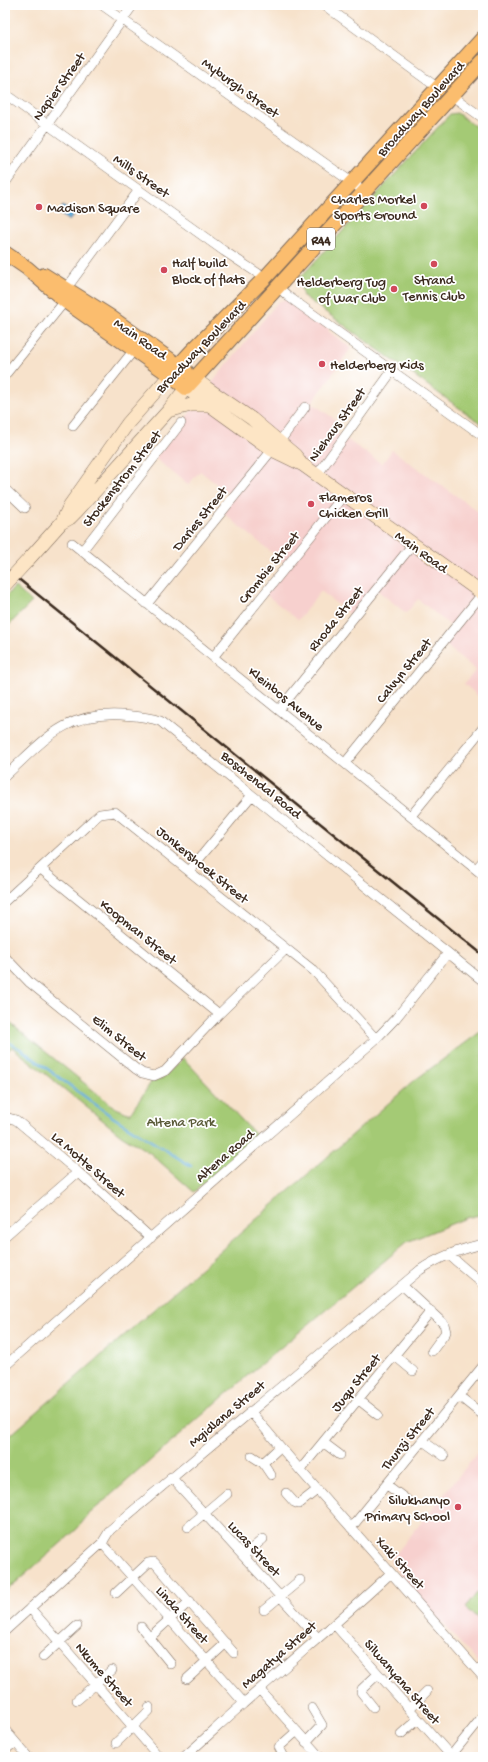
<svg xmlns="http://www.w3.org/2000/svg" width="488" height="1762" font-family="'Gochi Hand',sans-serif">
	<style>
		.built { fill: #f7d0ce }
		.green { fill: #a4ca74; stroke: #707a49 }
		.water { fill: #66afdd; stroke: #506c7e }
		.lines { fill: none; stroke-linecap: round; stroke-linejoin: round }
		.stream { stroke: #66afdd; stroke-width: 2.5 }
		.street-casing { stroke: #7d6a5b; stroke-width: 10 }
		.secondary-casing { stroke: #7d6a5b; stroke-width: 14 }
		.primary-casing { stroke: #7d6a5b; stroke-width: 16 }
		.street { stroke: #fff; stroke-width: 9 }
		.secondary { stroke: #fde5c5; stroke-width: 13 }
		.primary { stroke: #fbbd6e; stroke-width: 14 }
		.rail { stroke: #3b2a1e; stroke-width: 2.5 }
		.secondary-bridge-casing { stroke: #7d6a5b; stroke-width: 14; stroke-linecap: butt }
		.secondary-bridge { stroke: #fde5c5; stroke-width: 13 }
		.poi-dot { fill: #d1495b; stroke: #fff; stroke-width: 1.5 }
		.labels { text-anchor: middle; stroke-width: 3.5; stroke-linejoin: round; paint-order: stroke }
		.shield { fill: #fff; stroke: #766a62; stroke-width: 1 }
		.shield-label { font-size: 13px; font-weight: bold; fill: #3b2a1e }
		.street-label { font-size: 14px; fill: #3b2a1e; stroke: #fff }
		.poi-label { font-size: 14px; fill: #3b2a1e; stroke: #fff; text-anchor: start }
		.park-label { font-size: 14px; fill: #5a5a38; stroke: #fff }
	</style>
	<rect width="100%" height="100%" fill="#fff"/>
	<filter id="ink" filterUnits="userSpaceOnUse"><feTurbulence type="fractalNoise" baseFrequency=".025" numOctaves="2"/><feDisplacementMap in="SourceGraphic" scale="8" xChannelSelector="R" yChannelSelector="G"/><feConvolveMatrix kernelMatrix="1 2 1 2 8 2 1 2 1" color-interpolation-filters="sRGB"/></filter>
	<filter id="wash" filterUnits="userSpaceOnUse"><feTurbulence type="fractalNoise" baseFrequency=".012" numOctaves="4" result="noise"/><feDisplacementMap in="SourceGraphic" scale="16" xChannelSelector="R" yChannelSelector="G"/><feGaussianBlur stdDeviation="0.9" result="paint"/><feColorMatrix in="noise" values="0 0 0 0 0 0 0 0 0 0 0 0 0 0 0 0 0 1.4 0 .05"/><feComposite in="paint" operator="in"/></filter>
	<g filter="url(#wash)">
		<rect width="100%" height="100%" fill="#f7e2cb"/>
		<path class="built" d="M288,298L330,328L328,331L351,348L312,403L336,420L330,428L382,464L392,450L483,515V700L464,684L476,670L442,642L453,628L418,599L406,613L377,590L354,618L321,591L298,620L264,593L287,565L221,511L232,496L200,471L188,485L155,458L196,405L209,406L301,465L207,389L278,302Z
			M479,1451L483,1453V1668L405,1582L390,1561Z"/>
		<path class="green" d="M457,113L483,132V425L302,295L303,292L297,281L450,114Z
			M15,587L32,602L5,629V597Z
			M5,1019L114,1107L130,1114L152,1081L163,1078L183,1058L257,1136L194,1192L150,1153L121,1135L12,1047L5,1053Z
			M483,1030V1214L466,1218L407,1242L248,1375L88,1515L77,1529L5,1592V1440L415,1080Z
			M477,1593L483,1597V1622L465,1608Z"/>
		<path class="water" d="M63,206L74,214L69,221L58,213Z"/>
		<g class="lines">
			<path class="stream" d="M5,1040L22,1050L111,1116L191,1166"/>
		</g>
	</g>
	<g filter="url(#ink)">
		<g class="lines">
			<g class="street-casing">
				<path id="street" d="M102,5L364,191
					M324,5L438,88
					M5,94L224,251L265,278
					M451,95L483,118
					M5,183L133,5
					M278,287L289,297L483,436
					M66,289L139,190
					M5,375L65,301
					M73,426L134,350
					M280,441L305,407
					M317,475L392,371
					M5,489L25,508
					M72,543L483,875
					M82,551L181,423
					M147,604L272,450
					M214,656L344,495
					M279,710L413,544
					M345,763L482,594
					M5,776C44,741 64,712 121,715C135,716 147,716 160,721L483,981
					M411,816L483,728
					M41,869L219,1014
					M476,869L483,861
					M189,871L252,795
					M5,901L94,819L100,814L115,812L314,971L376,1039
					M5,957L29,982L136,1069L142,1073L154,1076L165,1071L219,1014L286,949
					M5,1117L16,1120L78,1172L151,1238
					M5,1236L78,1172
					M449,1255L483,1284
					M402,1285L444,1324L446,1332L432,1351
					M395,1356L413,1371
					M5,1366L376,1039L396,1018L448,953
					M459,1396L483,1415
					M359,1400L378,1415
					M250,1411L300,1470L483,1677
					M423,1441L444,1456
					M324,1443L340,1455
					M252,1456L263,1463L271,1475
					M263,1463L280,1447
					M300,1470L431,1311
					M171,1477L318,1638
					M387,1485L407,1500
					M286,1493L294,1502L299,1504L317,1490
					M188,1527L227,1494
					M351,1528L483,1366
					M102,1543L244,1703
					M243,1556L263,1539
					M116,1593L148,1563L154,1562L234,1653
					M30,1608L159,1757
					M264,1610L300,1580
					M335,1625L451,1756
					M141,1627L171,1664
					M5,1631L102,1543L110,1530L420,1270C439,1257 461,1249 483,1244
					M150,1637L190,1601
					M43,1657L77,1626
					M187,1679L226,1643
					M260,1690L320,1757
					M77,1700L112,1670
					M373,1707L361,1692L362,1689L378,1674
					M409,1709L427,1691
					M5,1730L28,1757
					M401,1734L418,1719
					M306,1742L322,1725L312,1708
					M116,1743L149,1711V1707
					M5,1750L15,1742
					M184,1757C204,1740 223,1721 243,1704C292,1660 343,1618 391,1573
					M284,1757L279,1747L297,1731
					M450,1757L483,1716"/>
			</g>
			<g class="secondary-casing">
				<path id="secondary" d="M194,378L207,388L252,419L295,455L299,460
					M168,411L191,405H209
					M63,520L70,505L128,423L170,375
					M28,560L61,523L70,518L77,511L168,411L186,388L272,450L303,465L317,475L483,594"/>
			</g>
			<g class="primary-casing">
				<path id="primary" d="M5,253L27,268L65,301L170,375L186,388L483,61
					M44,275L109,316L186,371
					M170,375L192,351L265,278L483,38"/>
			</g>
			<use href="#street" class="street"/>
			<use href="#secondary" class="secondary"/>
			<use href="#primary" class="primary"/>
			<path class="rail" d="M5,568L483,955"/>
			<g class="secondary-bridge-casing">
				<path id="secondary-bridge" d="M5,585L28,560"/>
			</g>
			<use href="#secondary-bridge" class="secondary-bridge"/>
		</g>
	</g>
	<g class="poi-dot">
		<circle cx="424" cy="206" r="4"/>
		<circle cx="39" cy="207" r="4"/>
		<circle cx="434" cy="264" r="4"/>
		<circle cx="164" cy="270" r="4"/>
		<circle cx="394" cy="289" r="4"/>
		<circle cx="322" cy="364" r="4"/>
		<circle cx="311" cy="504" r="4"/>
		<circle cx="458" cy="1507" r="4"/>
	</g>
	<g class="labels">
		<rect class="shield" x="307" y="228" width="28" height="22" rx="3"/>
		<g class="shield-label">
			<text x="321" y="244">R44</text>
		</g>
		<g class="street-label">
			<text transform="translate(58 86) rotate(-54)" y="5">Napier Street</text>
			<text transform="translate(241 87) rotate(36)" y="5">Myburgh Street</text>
			<text transform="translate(420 108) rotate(-48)" y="5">Broadway Boulevard</text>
			<text transform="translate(142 175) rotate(35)" y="5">Mills Street</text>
			<text transform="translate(141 338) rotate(35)" y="5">Main Road</text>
			<text transform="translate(200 346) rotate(-46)" y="5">Broadway Boulevard</text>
			<text transform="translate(336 424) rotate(-54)" y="5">Niehaus Street</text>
			<text transform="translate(121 478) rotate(-52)" y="5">Stockenstrom Street</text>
			<text transform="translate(199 518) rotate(-51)" y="5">Daries Street</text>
			<text transform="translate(422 551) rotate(36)" y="5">Main Road</text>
			<text transform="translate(268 567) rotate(-51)" y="5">Crombie Street</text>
			<text transform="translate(335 618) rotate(-51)" y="5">Rhoda Street</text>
			<text transform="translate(403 670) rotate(-51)" y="5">Calvyn Street</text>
			<text transform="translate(287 698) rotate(39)" y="5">Kleinbos Avenue</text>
			<text transform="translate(262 784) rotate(39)" y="5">Boschendal Road</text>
			<text transform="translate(203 864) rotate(39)" y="5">Jonkershoek Street</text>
			<text transform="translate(139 931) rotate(39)" y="5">Koopman Street</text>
			<text transform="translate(120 1037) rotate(39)" y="5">Elim Street</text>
			<text transform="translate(224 1155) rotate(-41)" y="5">Altena Road</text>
			<text transform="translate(89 1164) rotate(41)" y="5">La Motte Street</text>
			<text transform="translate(355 1382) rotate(-51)" y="5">Juqu Street</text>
			<text transform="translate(226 1413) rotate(-40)" y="5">Mgidlana Street</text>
			<text transform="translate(407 1438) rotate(-51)" y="5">Thunzi Street</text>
			<text transform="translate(255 1548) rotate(47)" y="5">Lucas Street</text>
			<text transform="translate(401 1562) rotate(48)" y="5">Xaki Street</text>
			<text transform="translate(183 1614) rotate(48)" y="5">Linda Street</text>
			<text transform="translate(278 1654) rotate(-41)" y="5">Magatya Street</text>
			<text transform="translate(105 1674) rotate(49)" y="5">Nkume Street</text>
			<text transform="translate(403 1681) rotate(49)" y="5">Silwanyana Street</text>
		</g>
		<g class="poi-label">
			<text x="416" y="203" text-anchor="end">Charles Morkel<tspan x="416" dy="16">Sports Ground</tspan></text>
			<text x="47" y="212">Madison Square</text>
			<text x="172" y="267">Half build<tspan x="172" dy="16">Block of flats</tspan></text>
			<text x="434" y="284" text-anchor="middle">Strand<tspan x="434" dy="16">Tennis Club</tspan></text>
			<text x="386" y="286" text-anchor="end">Helderberg Tug<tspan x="386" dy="16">of War Club</tspan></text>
			<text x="330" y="369">Helderberg Kids</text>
			<text x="319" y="501">Flameros<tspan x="319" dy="16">Chicken Grill</tspan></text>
			<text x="450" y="1504" text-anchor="end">Silukhanyo<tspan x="450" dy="16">Primary School</tspan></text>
		</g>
		<g class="park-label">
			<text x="181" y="1126">Altena Park</text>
		</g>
	</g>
	<rect width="488" height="1762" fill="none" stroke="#fff" stroke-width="20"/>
</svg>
